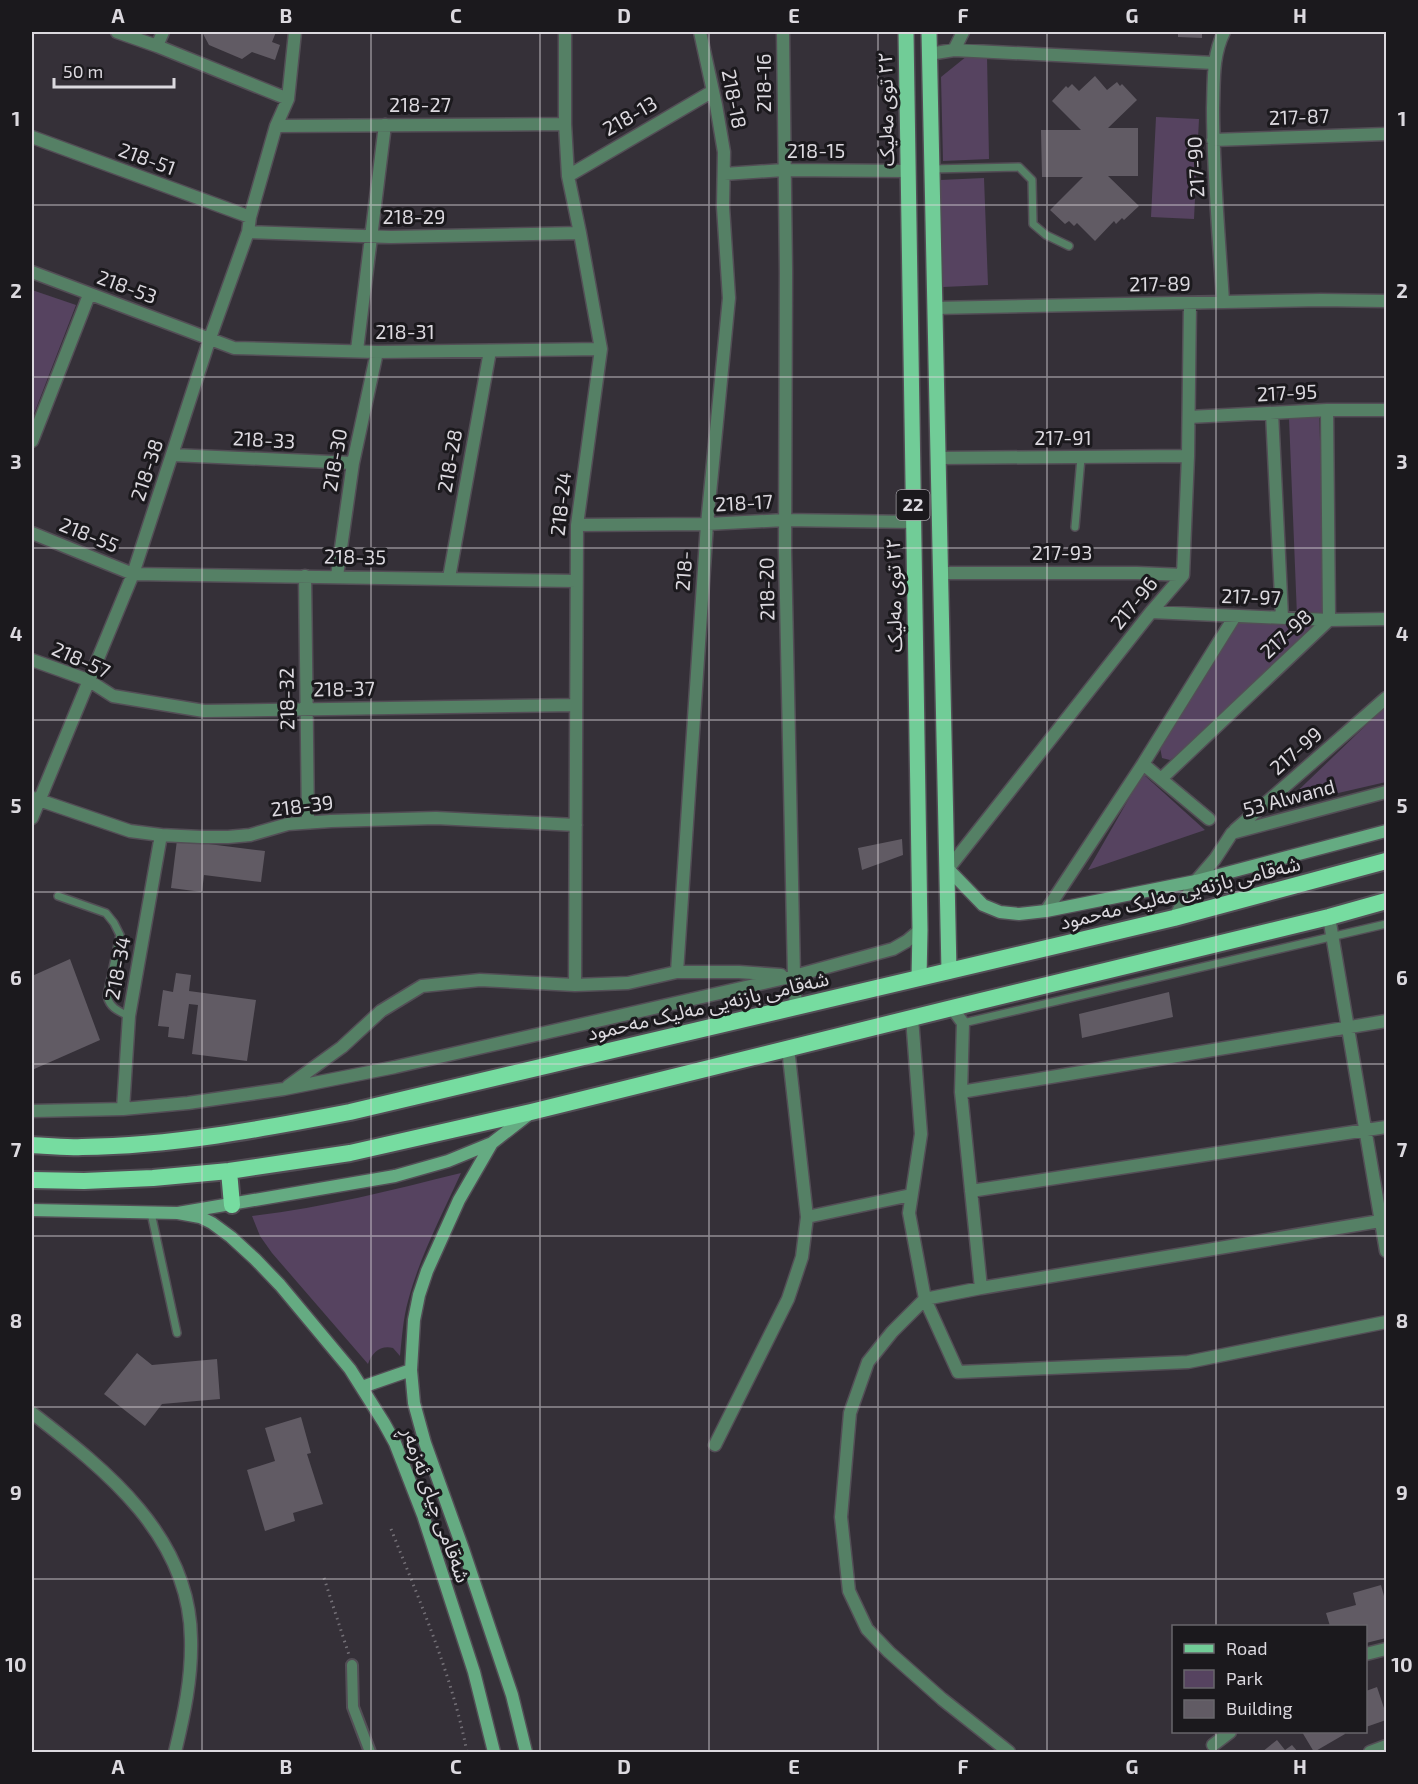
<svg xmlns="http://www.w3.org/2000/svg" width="1418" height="1784" font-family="'Exo 2','Noto Sans Arabic',sans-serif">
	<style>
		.green { fill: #564360 }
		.building { fill: #615b64 }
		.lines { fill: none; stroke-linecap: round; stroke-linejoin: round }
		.service-casing { stroke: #534e56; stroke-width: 10 }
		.pedestrian-casing { stroke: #534e56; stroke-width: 14 }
		.minor-casing { stroke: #534e56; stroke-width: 15 }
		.secondary-casing { stroke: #534e56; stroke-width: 15 }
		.primary-casing { stroke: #534e56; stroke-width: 18 }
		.trunk-casing { stroke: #534e56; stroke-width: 20 }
		.path { stroke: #747077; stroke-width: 3; stroke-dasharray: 1.5 4.5; stroke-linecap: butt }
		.service { stroke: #558065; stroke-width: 7 }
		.pedestrian { stroke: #558065; stroke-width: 10 }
		.minor { stroke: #558065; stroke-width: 12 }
		.secondary { stroke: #65ab82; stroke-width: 12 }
		.primary { stroke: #71cc97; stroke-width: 15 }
		.trunk { stroke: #76dca0; stroke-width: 16 }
		.grid { fill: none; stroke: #dcd9df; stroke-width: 1.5; stroke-opacity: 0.55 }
		.labels { text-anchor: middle; stroke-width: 6; stroke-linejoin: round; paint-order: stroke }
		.shield { fill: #1b191d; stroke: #a29fa5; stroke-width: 1.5 }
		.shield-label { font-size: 18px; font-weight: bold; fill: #dcd9df }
		.street-label { font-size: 20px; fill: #dcd9df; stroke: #1b191d }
		.neatline { fill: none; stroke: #dcd9df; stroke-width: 2 }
		.grid-label { font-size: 20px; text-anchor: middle; font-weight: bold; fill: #dcd9df }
	</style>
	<rect width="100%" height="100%" fill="#353038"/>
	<path class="green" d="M967,56H987L989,159L943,161L941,77Z
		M1156,117L1199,119L1194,219L1151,217Z
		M984,178L988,285L943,287L940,180Z
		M32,290L76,305L32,419Z
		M1319,416L1327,614L1297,616L1289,418Z
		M1237,620L1318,624L1180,753L1170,760L1162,758L1160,747Z
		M1386,706V782L1282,806Z
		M1143,774L1205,830L1088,870Z
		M461,1173C442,1215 420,1256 408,1301C403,1319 402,1338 400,1356L393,1348C380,1345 372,1353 368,1364L272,1253L260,1236L252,1216C323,1208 392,1190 461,1173Z"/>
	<path class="building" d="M202,32H276L272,42L280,45L275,60L252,52L242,59L209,45Z
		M1178,32H1202V38L1178,37Z
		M1095,76L1107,90L1117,82L1120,86L1122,84L1137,100L1108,128H1138V176H1108L1139,206L1124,220L1122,218L1116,224L1114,221L1095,241L1077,223L1074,226L1069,221L1065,224L1050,210L1083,177H1042L1041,130H1081L1052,101L1066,86L1068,88L1072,84L1079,91Z
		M902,839L903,855L862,870L858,848Z
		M177,840L265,851L261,882L204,875L202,892L171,888Z
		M70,959L100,1040L32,1070V976Z
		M176,973L191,975L189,991L256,1000L247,1061L192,1054L198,1005L189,1004L184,1039L168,1037L169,1027L158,1026L163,990L173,992Z
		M1169,992L1173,1017L1082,1038L1079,1014Z
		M137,1353L152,1365L217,1359L220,1399L162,1404L145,1426L104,1394Z
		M301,1417L311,1453L307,1454L323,1504L293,1513L295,1521L265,1531L247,1470L275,1461L265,1428Z
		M1381,1585L1384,1596H1386V1638L1366,1643V1626H1330L1326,1613L1356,1605L1353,1593Z
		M1377,1687L1386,1714V1720L1366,1727V1691Z
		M1302,1732H1344L1345,1734L1314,1752Z
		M1277,1740L1285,1750L1292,1745L1298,1752H1262Z"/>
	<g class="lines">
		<g class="service-casing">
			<path id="service" d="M932,169L1019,167L1032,180L1033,224L1046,235L1069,246
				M1075,527L1081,458
				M58,896L106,913L114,923L120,935L107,996C110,1008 118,1011 129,1016
				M963,1023L1386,924
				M151,1213L177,1333"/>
		</g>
		<g class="pedestrian-casing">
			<path id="pedestrian" d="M352,1665L353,1707L370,1752"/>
		</g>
		<g class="minor-casing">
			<path id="minor" d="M117,32L157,46L288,99
				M565,32V124L568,176L580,233L601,349L577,525L575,985
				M783,32L786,272L785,551L794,976L796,1007
				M157,46L163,32
				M954,50L963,32
				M929,54L954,50L1214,63
				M276,126L565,124
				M32,137L250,217
				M1213,140L1386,134
				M724,174L784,170L908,171
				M568,176L713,91
				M248,232L391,237L580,233
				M32,272L234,348L377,352L601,349
				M1223,302C1219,237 1213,173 1213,108C1214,82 1212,56 1224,32
				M935,308L1321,300L1386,301
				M357,350L385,125
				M1272,413L1282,617
				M1189,417L1327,410H1386
				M32,441L89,295
				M173,455L353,463
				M938,458L1188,456
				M577,525L707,524L785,520L914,522
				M32,533L133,574L576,581
				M941,573H1137L1183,575
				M305,576L308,822
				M337,576L353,463L377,352
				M449,578L490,351
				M1151,612L1329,620L1386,619
				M32,660L88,680L113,696L204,711L576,705
				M1143,764L1161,779L1329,620L1327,410
				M1161,779L1209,819
				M33,798L130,831L161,835L201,837H228L250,835L288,824L331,821L436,818L576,825
				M32,818L133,574L210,338L248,232L250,217L276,126L288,99L295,32
				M1235,830L1386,698
				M948,869L1151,612L1183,575L1188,456L1190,303
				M1046,911L1143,764L1235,616
				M1329,917L1386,1251
				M1174,918L1196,881L1215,859L1232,833L1386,792
				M677,972L707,524L729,298L723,207L724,152L716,105L700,32
				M952,1008L963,1023L961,1092L981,1288
				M912,1018L921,1134L909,1213L925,1299L892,1332L868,1362L850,1413L841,1517L849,1591L867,1629L889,1652L942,1699L1009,1752
				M288,1086L342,1047L381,1011L422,986L480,980L575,985L628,983L677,972H739L781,975
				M961,1092L1386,1021
				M123,1109L129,1016L161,835
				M32,1111L123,1109L188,1103L284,1089L395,1067L794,976L893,949L907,941L920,930
				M971,1191L1386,1127
				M807,1217L911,1195
				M1386,1220L981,1288L925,1299L958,1372L1188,1362L1386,1322
				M32,1413C106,1470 190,1536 191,1639C192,1678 184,1715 175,1752
				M715,1445L788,1299L802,1257L807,1217L788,1048
				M1366,1654L1386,1649
				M1213,1745L1230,1732
				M1370,1752L1386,1746"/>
		</g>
		<g class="secondary-casing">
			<path id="secondary" d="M948,869L983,905L1000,912L1019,914L1046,911L1196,881L1386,831
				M492,1143L459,1200L427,1271L419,1295L414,1320L411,1370L414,1403L425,1443L463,1549L512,1695L526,1752
				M32,1210L178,1213L395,1176L448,1161L492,1143L528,1115
				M178,1213L200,1217L212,1223L231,1237L255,1259L280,1285L350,1369L384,1423L395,1443L423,1515L474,1672L494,1752
				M362,1387L411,1370"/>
		</g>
		<g class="primary-casing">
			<path id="primary" d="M906,32L920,930L919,978
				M929,32L949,971"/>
		</g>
		<g class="trunk-casing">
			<path id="trunk" d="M32,1145C48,1146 65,1148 82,1147C172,1146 262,1129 350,1112L1174,918L1386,861
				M229,1171L232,1205
				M32,1180L84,1181L153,1178L229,1171L350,1153L531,1112L952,1008L1329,917L1386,901"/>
		</g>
		<path class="path" d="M391,1529C420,1602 452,1675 467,1752
			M324,1578L349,1655"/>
		<use href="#service" class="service"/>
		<use href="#pedestrian" class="pedestrian"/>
		<use href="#minor" class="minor"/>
		<use href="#secondary" class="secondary"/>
		<use href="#primary" class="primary"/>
		<use href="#trunk" class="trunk"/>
	</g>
	<path class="grid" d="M202,32V1752M371,32V1752M540,32V1752M709,32V1752M878,32V1752M1047,32V1752M1216,32V1626M32,205H1386M32,377H1386M32,548H1386M32,720H1386M32,892H1386M32,1064H1386M32,1236H1386M32,1407H1386M32,1579H1386M1216,1732V1752"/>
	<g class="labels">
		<rect class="shield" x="896.5" y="490" width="33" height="30" rx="4.5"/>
		<g class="shield-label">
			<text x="913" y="511">22</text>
		</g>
		<g class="street-label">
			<text transform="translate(764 83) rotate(-90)" y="7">218-16</text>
			<text transform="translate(734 99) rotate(79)" y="7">218-18</text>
			<text x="420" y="112">218-27</text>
			<text transform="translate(886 109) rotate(-91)" y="7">٢٢ توی مەلیک</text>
			<text transform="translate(630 116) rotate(-30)" y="7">218-13</text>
			<text transform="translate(1299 117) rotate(-2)" y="7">217-87</text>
			<text x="816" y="158">218-15</text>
			<text transform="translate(147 159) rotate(20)" y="7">218-51</text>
			<text transform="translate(1196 167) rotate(-93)" y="7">217-90</text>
			<text x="414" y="224">218-29</text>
			<text transform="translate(1160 284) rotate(-1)" y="7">217-89</text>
			<text transform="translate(127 287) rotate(20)" y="7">218-53</text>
			<text x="405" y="339">218-31</text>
			<text transform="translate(1287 393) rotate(-3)" y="7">217-95</text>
			<text x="1063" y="445">217-91</text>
			<text transform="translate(264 440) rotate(3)" y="7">218-33</text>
			<text transform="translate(335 460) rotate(-80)" y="7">218-30</text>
			<text transform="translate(450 461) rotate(-80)" y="7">218-28</text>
			<text transform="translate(147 470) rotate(-72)" y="7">218-38</text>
			<text transform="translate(744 503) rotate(-3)" y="7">218-17</text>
			<text transform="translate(561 504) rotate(-84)" y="7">218-24</text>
			<text transform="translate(89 535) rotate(22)" y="7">218-55</text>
			<text x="1062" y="560">217-93</text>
			<text transform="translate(355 557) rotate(1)" y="7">218-35</text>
			<text transform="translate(684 571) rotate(-86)" y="7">218-</text>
			<text transform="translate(767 589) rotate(-91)" y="7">218-20</text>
			<text transform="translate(894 595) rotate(-91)" y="7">٢٢ توی مەلیک</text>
			<text transform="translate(1251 597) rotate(2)" y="7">217-97</text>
			<text transform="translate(1134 603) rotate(-51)" y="7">217-96</text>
			<text transform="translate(1286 634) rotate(-43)" y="7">217-98</text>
			<text transform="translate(81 660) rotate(24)" y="7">218-57</text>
			<text transform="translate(344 689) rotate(-1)" y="7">218-37</text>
			<text transform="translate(287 699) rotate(-91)" y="7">218-32</text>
			<text transform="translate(1296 751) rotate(-41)" y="7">217-99</text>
			<text transform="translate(1289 798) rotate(-15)" y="7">53 Alwand</text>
			<text transform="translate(302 806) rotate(-7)" y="7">218-39</text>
			<text transform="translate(1180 893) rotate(-14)" y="7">شەقامی بازنەیی مەلیک مەحمود</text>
			<text transform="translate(118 968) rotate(-79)" y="7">218-34</text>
			<text transform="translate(708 1006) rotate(-13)" y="7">شەقامی بازنەیی مەلیک مەحمود</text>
			<text transform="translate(436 1505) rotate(70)" y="7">شەقامی چیای ئەزمەڕ</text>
		</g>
	</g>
	<rect width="1418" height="1784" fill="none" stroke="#1b191d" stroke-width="66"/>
	<rect x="1172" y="1625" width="195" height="108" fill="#1b191d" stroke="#68666b" stroke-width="1.5"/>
	<rect x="1184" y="1644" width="30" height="9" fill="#71cc97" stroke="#68666b" stroke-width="1.5"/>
	<text x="1226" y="1655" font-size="18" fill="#dcd9df">Road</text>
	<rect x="1184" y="1670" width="30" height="18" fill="#564360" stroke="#68666b" stroke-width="1.5"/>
	<text x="1226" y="1685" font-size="18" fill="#dcd9df">Park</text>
	<rect x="1184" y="1700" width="30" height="18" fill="#615b64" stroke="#68666b" stroke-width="1.5"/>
	<text x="1226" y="1715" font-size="18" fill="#dcd9df">Building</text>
	<path d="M54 78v9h120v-9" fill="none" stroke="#dcd9df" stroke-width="3"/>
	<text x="63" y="78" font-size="18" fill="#dcd9df" stroke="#1b191d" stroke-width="4.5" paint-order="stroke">50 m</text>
	<rect x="33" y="33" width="1352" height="1718" class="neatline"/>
	<g class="grid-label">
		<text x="118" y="23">A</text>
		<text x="286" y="23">B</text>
		<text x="456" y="23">C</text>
		<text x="624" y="23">D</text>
		<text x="794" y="23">E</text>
		<text x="963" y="23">F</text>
		<text x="1132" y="23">G</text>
		<text x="1300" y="23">H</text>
		<text x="16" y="126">1</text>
		<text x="1402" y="126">1</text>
		<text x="16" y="298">2</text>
		<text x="1402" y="298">2</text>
		<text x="16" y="469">3</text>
		<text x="1402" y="469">3</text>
		<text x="16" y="641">4</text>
		<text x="1402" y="641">4</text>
		<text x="16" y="813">5</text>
		<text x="1402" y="813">5</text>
		<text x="16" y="985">6</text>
		<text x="1402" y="985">6</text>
		<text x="16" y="1157">7</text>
		<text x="1402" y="1157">7</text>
		<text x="16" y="1328">8</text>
		<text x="1402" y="1328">8</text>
		<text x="16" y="1500">9</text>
		<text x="1402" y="1500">9</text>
		<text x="16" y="1672">10</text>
		<text x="1402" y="1672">10</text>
		<text x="118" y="1774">A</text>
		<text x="286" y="1774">B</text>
		<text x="456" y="1774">C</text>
		<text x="624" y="1774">D</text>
		<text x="794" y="1774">E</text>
		<text x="963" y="1774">F</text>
		<text x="1132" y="1774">G</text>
		<text x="1300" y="1774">H</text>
	</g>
</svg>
